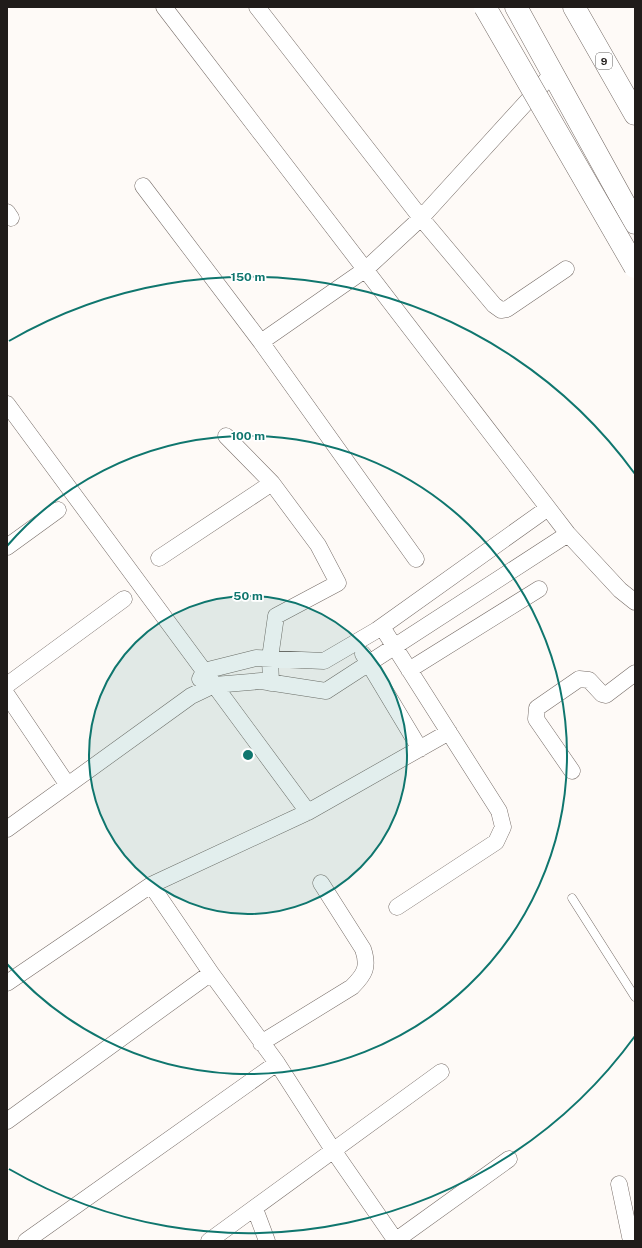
<svg xmlns="http://www.w3.org/2000/svg" width="642" height="1248" font-family="'Public Sans',sans-serif">
	<style>
		.lines { fill: none; stroke-linecap: round; stroke-linejoin: round }
		.service-casing { stroke: #766c67; stroke-width: 9 }
		.minor-casing { stroke: #766c67; stroke-width: 17 }
		.secondary-casing { stroke: #766c67; stroke-width: 23 }
		.motorway-casing { stroke: #766c67; stroke-width: 23 }
		.service { stroke: #fff; stroke-width: 8 }
		.minor { stroke: #fff; stroke-width: 16 }
		.secondary { stroke: #fff; stroke-width: 22 }
		.motorway { stroke: #fff; stroke-width: 22 }
		.motorway-bridge-casing { stroke: #766c67; stroke-width: 23; stroke-linecap: butt }
		.motorway-bridge { stroke: #fff; stroke-width: 22 }
		.ring { fill: none; stroke: #0f766e; stroke-width: 2 }
		.labels { text-anchor: middle; stroke-width: 3.5; stroke-linejoin: round; paint-order: stroke }
		.shield { fill: #fff; stroke: #63605f; stroke-width: 1 }
		.shield-label { font-size: 10px; font-weight: bold; fill: #201c1a }
		.centre { fill: #0f766e; stroke: #fff; stroke-width: 2 }
		.ring-label { font-size: 12px; text-anchor: middle; font-weight: bold; fill: #0f766e; stroke: #fff; stroke-width: 3.5; stroke-linejoin: round; paint-order: stroke }
	</style>
	<rect width="100%" height="100%" fill="#fefaf7"/>
	<g class="lines">
		<g class="service-casing">
			<path id="service" d="M572,898L635,997"/>
		</g>
		<g class="minor-casing">
			<path id="minor" d="M164,7L568,534L620,590L635,602
				M257,7L421,218L494,305L501,310L507,309L566,269
				M143,186L261,342L416,559
				M7,212L11,218
				M261,342L366,269L421,218L553,73
				M7,404L308,812
				M226,436L272,483L318,545L338,583L276,616L270,658L271,683
				M7,547L58,510
				M159,558L272,483
				M382,627L499,811L503,827L496,842L397,907
				M363,654L420,749
				M409,670L539,589
				M200,679L204,671L256,658L324,661L377,630L548,508
				M7,685L124,599
				M7,695L67,784
				M572,771L536,719L537,708L579,679L589,680L602,694L606,695L635,673
				M7,829L191,696L214,685L261,681L326,691L568,534
				M151,885L211,973L277,1063L333,1150L396,1241
				M7,983L151,885L308,812L449,732
				M261,1043L352,987C365,974 369,967 363,949L321,883
				M7,1121L211,973
				M619,1184L631,1241
				M255,1209L267,1241
				M26,1241L277,1063
				M209,1241L441,1072
				M395,1241L509,1159"/>
		</g>
		<g class="secondary-casing">
			<path id="secondary" d="M516,7L635,223"/>
		</g>
		<g class="motorway-casing">
			<path id="motorway" d="M574,7L635,114"/>
		</g>
		<use href="#service" class="service"/>
		<use href="#minor" class="minor"/>
		<use href="#secondary" class="secondary"/>
		<use href="#motorway" class="motorway"/>
		<g class="motorway-bridge-casing">
			<path id="motorway-bridge" d="M485,7L635,267"/>
		</g>
		<use href="#motorway-bridge" class="motorway-bridge"/>
	</g>
	<circle cx="248" cy="755" r="159" fill="#0f766e" fill-opacity=".12"/>
	<g class="ring">
		<circle cx="248" cy="755" r="159"/>
		<path d="M7 546A319 319 0 1 1 7 964"/>
		<path d="M635 1036A478 478 0 0 1 9 1169M9 341A478 478 0 0 1 635 474"/>
	</g>
	<g class="labels">
		<rect class="shield" x="596" y="53" width="16" height="16" rx="3"/>
		<g class="shield-label">
			<text x="604" y="65">9</text>
		</g>
	</g>
	<circle cx="248" cy="755" r="6" class="centre"/>
	<g class="ring-label">
		<text x="248" y="281">150 m</text>
		<text x="248" y="440">100 m</text>
		<text x="248" y="600">50 m</text>
	</g>
	<rect width="642" height="1248" fill="none" stroke="#201c1a" stroke-width="16"/>
</svg>
